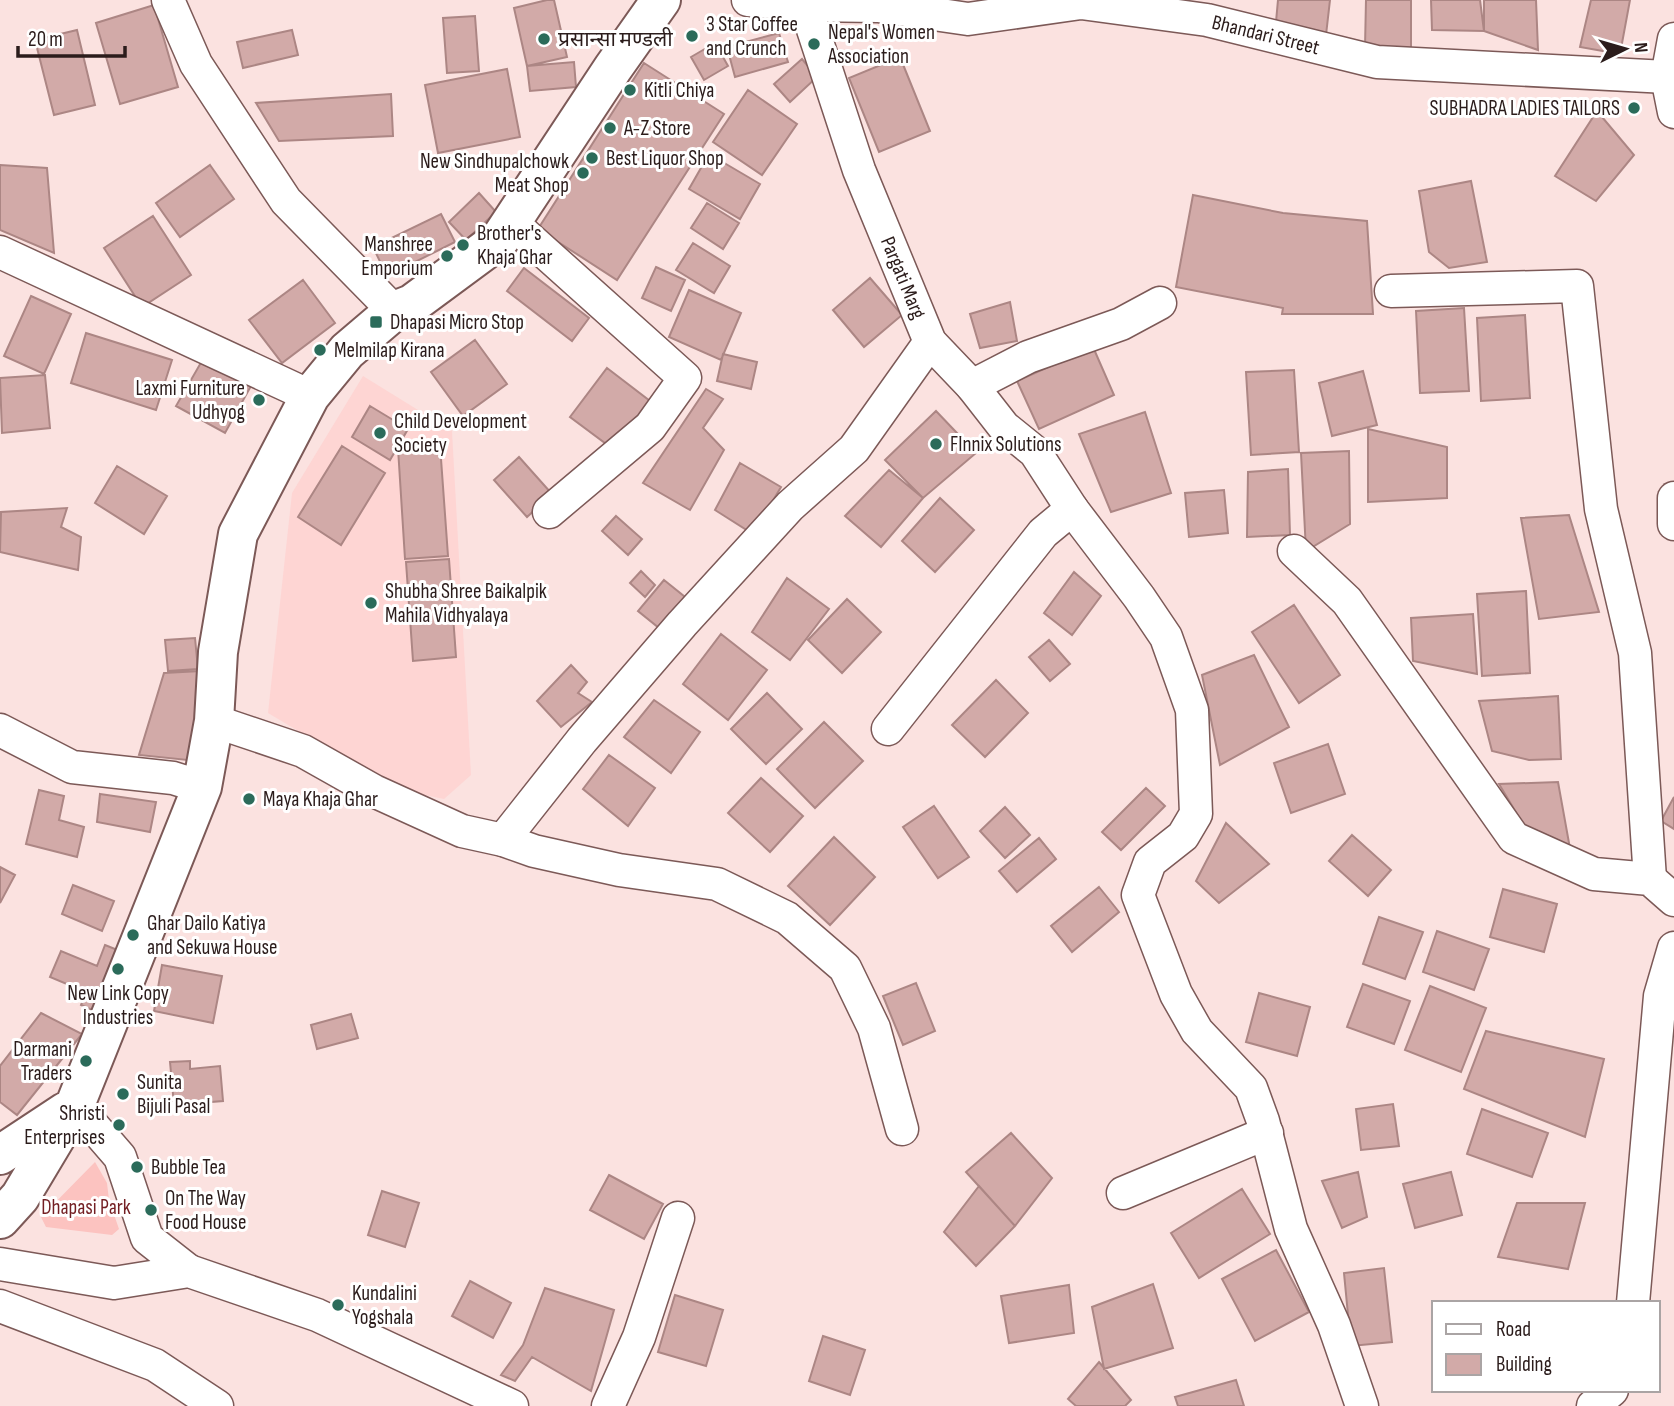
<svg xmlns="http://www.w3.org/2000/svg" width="1674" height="1406" font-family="'Sofia Sans Condensed','Noto Sans Devanagari',sans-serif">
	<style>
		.built { fill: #fed5d3 }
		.green { fill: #fcc3c0 }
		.building { fill: #d2aaa8; stroke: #ac8684; stroke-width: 2 }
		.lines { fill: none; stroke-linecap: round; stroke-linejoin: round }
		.minor-casing { stroke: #7c5957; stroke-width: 35 }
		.tertiary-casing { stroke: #7c5957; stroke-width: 42 }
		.minor { stroke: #fff; stroke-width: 32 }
		.tertiary { stroke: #fff; stroke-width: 38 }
		.poi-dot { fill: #2b6b5a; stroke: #fff; stroke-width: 2.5 }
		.labels { text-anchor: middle; stroke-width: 6; stroke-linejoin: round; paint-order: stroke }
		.poi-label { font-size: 21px; fill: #2b1c1b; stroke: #fff; text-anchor: start }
		.street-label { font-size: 21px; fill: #2b1c1b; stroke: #fff }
		.park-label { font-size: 21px; fill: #731f23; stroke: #fff }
	</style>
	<rect width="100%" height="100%" fill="#fbe2e0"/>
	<path class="built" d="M363,376L452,431L471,775L444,799L396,789L268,713L292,493Z"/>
	<path class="green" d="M95,1162L107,1183L109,1200L119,1229L112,1235L46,1227L41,1217Z"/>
	<path class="building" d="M547,0H554L567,57L527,66L514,8Z
		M1278,0H1330L1326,35L1276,22Z
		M1366,0H1411V54L1365,47Z
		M1431,0H1480L1484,31L1432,30Z
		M1484,0H1536L1538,50L1484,31Z
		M1591,0H1630L1620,54L1580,47Z
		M154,5L178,87L120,104L96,23Z
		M475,16L479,71L447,73L443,18Z
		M77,30L95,105L54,115L35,40Z
		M292,30L298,55L243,68L237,42Z
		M779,33L788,62L735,77L727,47Z
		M715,43L728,66L704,80L691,57Z
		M900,57L930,131L879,152L849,78Z
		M802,59L817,77L790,102L774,84Z
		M574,62L576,87L530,91L527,66Z
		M644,63L724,114L617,280L538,229Z
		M507,69L520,137L438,153L425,85Z
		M748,90L797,124L762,175L713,142Z
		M391,94L393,136L279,141L256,103Z
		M1597,111L1634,155L1596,201L1555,176Z
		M709,154L760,184L740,219L689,189Z
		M0,165L47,168L54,253L0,230Z
		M210,165L234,199L180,237L156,203Z
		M1471,181L1487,262L1449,268L1429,252L1419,191Z
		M479,193L496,212L466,240L449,222Z
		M1193,195L1283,213L1367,221L1373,314H1282L1283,308L1176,287Z
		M707,203L739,223L723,249L691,228Z
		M441,214L455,242L387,276L373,247Z
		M153,216L191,275L142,307L104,248Z
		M693,243L730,266L714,293L676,270Z
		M656,267L685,280L671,311L642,298Z
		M524,268L589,318L572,341L507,291Z
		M870,278L902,315L864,347L833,310Z
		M303,280L335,323L282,363L249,320Z
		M689,290L741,313L721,360L669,337Z
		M31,296L71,314L44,374L4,356Z
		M1010,302L1017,341L980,348L970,314Z
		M1464,308L1469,391L1420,393L1416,311Z
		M1525,315L1530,398L1481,401L1477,318Z
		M86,333L172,360L156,410L71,383Z
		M475,340L507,384L463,416L431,372Z
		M1093,347L1114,395L1039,429L1017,381Z
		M723,354L757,362L751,389L717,381Z
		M203,359L251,386L225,433L176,406Z
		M607,368L650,401L613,449L570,417Z
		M1294,370L1299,452L1251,455L1246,372Z
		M1363,371L1377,425L1332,436L1319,383Z
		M45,375L50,428L2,433L0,378Z
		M706,389L723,399L703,428L724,450L690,510L643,483Z
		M370,406L408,429L390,460L352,437Z
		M936,411L976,453L923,498L885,460Z
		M1145,412L1171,493L1111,512L1079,434Z
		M1368,429L1447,447V498L1368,502Z
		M440,445L448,556L405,559L398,448Z
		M342,446L385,473L341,545L298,517Z
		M1349,451L1350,524L1306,551L1301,453Z
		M519,457L552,494L527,517L494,480Z
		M740,463L781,487L753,534L715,510Z
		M117,466L167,496L144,534L95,503Z
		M1288,469L1290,535L1247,537L1248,472Z
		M889,470L923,498L881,547L845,516Z
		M1224,490L1228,533L1189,537L1185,493Z
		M940,498L974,530L935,572L902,541Z
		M67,508L61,527L81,537L78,570L0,552L1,512Z
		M1569,515L1599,612L1539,619L1521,518Z
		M616,516L642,539L628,555L602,531Z
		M449,559L456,657L413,661L406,562Z
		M641,571L655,585L645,597L630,583Z
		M1074,572L1101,596L1072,635L1044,613Z
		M787,578L829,609L790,660L752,632Z
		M664,580L690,601L664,632L638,611Z
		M1526,591L1530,673L1482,676L1477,594Z
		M847,599L881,632L842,673L808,640Z
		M1294,605L1340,675L1299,703L1252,632Z
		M1473,614L1477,674L1413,661L1411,618Z
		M721,634L767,670L728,720L683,684Z
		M195,638L198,669L168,671L165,640Z
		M1049,640L1070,664L1050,681L1029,657Z
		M1254,655L1289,727L1220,765L1202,675Z
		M571,665L587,682L578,693L592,702L561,727L537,701Z
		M201,671L197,761L139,755L164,673Z
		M996,680L1028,713L985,757L952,725Z
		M767,693L802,729L766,764L731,729Z
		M1558,696L1561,759L1529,760L1492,751L1479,701Z
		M654,700L700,732L671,773L624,737Z
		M824,722L863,761L815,808L777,769Z
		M1328,744L1345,794L1291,813L1274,763Z
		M609,755L655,788L628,826L583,789Z
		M761,778L803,816L770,852L728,813Z
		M1558,782L1571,854L1523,824L1499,784Z
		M1146,788L1165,806L1121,850L1102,832Z
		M39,790L64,796L59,820L84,827L77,857L26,844Z
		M100,794L156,802L150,832L97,822Z
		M1674,797V829L1661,821Z
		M934,806L969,857L938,878L903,827Z
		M1005,807L1030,835L1005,858L980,831Z
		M1226,823L1269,864L1219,903L1196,881Z
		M1352,835L1391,870L1368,896L1329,861Z
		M834,837L875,877L830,925L788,886Z
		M1039,838L1056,859L1017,892L999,871Z
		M0,867L15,875L0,903Z
		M73,885L114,901L102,931L62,914Z
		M1099,887L1119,912L1072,952L1051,926Z
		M1503,889L1557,904L1544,952L1490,937Z
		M1379,917L1423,932L1405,979L1363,964Z
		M1437,931L1489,949L1474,990L1423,972Z
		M105,945L130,955L106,1016L81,1005L86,992L50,977L61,951L97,966Z
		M162,965L222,976L213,1023L154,1011Z
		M916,983L935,1031L903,1045L883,996Z
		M1363,984L1410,1001L1394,1044L1347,1027Z
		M1430,986L1486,1008L1461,1072L1405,1050Z
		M1259,993L1310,1007L1297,1056L1246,1042Z
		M41,1013L82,1034L17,1115L0,1102V1066Z
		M351,1014L358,1038L317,1049L311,1025Z
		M1486,1031L1604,1059L1585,1137L1464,1089Z
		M190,1061V1069L220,1066L223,1101L174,1105L170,1062Z
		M1393,1104L1399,1146L1361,1150L1356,1109Z
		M1482,1109L1548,1133L1532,1177L1467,1154Z
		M1011,1133L1052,1178L1015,1226L966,1172Z
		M1358,1172L1367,1217L1342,1228L1322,1181Z
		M1451,1172L1462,1215L1415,1228L1403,1184Z
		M609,1175L663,1204L644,1239L590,1210Z
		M979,1186L1015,1226L976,1266L944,1232Z
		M1242,1189L1270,1234L1199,1278L1171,1233Z
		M382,1191L419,1203L405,1247L368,1235Z
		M1517,1203H1585L1568,1269L1498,1257Z
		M1276,1250L1309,1312L1255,1341L1222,1279Z
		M1384,1268L1392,1342L1351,1346L1344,1273Z
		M470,1281L511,1303L493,1338L452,1316Z
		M1153,1284L1173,1348L1104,1369L1092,1307Z
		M1069,1285L1074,1333L1009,1343L1001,1296Z
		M545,1288L614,1310L591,1391L532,1357L515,1381L501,1375L523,1345Z
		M675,1295L723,1310L706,1366L658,1352Z
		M823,1336L865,1350L850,1395L809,1381Z
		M1099,1362L1131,1400L1125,1406H1076L1068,1399Z
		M1236,1380L1244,1406H1178L1175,1397Z"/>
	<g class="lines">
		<g class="minor-casing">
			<g id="minor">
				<path d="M168,0L196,64L286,201L394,311"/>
				<path id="s1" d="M748,0L805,5L878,6L968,19L1081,3L1207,20L1377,62L1667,77"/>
				<path id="s2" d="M805,5L859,170L930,342L972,386L1004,427L1035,452L1072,509L1139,597L1166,637L1192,710L1196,814L1183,836L1150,862L1138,895L1176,994L1197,1031L1251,1088L1263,1121L1291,1229L1334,1325L1362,1406"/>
				<path d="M1674,39L1667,77L1674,112"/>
				<path d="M511,222L685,378L650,427L549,512"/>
				<path d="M0,252L310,396"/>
				<path d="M1391,291L1577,286L1601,509L1635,653L1650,879"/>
				<path d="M972,386L1028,357L1121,324L1160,303"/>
				<path d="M1674,498V524"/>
				<path d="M1294,551L1347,601L1514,838L1594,874L1650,879L1674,900"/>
				<path d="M214,721L303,751L374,791L462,831L503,840L534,851L619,870L717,884L787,918L845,968L874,1028L902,1129"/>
				<path d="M888,729L1043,533L1072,509"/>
				<path d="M0,730L72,767L173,778L202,787"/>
				<path d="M503,840L582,740L682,624L790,506L854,449L930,342"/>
				<path d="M75,1105L120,1157L147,1238L189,1271"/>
				<path d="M1123,1193L1267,1133"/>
				<path d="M0,1264L114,1283L189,1271L317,1315L512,1406"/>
				<path d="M1633,1303L1660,996L1674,948"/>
				<path d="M0,1306L155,1365L217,1406"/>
				<path d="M608,1406L639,1337L678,1218"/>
				<path d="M1593,1406L1612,1390"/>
			</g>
		</g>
		<g class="tertiary-casing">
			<path id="tertiary" d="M0,1155L65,1112
				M0,1219L20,1197L75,1105L202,787L214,721L218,652L238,534L310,396L347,351L394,311L412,304L500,239L613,68L661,0"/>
		</g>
		<use href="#minor" class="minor"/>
		<use href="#tertiary" class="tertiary"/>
	</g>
	<g class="poi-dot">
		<circle cx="692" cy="36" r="7"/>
		<circle cx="544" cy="39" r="7"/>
		<circle cx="814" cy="44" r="7"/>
		<circle cx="630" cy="90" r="7"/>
		<circle cx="1634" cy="108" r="7"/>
		<circle cx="610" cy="128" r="7"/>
		<circle cx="592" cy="158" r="7"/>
		<circle cx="583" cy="173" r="7"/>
		<circle cx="463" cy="245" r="7"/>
		<circle cx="447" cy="256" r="7"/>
		<rect x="369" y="315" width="14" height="14" rx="3.5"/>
		<circle cx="320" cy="350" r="7"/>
		<circle cx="259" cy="400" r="7"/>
		<circle cx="380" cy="433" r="7"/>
		<circle cx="936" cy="444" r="7"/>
		<circle cx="371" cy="603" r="7"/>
		<circle cx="249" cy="799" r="7"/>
		<circle cx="133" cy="935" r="7"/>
		<circle cx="118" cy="969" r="7"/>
		<circle cx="86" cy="1061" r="7"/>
		<circle cx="123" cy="1094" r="7"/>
		<circle cx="119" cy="1125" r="7"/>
		<circle cx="137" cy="1167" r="7"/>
		<circle cx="151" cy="1210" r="7"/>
		<circle cx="338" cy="1305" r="7"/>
	</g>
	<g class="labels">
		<g class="poi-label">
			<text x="706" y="31">3 Star Coffee<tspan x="706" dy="24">and Crunch</tspan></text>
			<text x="828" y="39">Nepal's Women<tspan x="828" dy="24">Association</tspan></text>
			<text x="558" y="46">प्रसान्सा मण्डली</text>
			<text x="644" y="97">Kitli Chiya</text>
			<text x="1620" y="115" text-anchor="end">SUBHADRA LADIES TAILORS</text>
			<text x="624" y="135">A-Z Store</text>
			<text x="606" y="165">Best Liquor Shop</text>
			<text x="569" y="168" text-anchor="end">New Sindhupalchowk<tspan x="569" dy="24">Meat Shop</tspan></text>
			<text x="477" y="240">Brother's<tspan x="477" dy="24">Khaja Ghar</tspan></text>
			<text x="433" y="251" text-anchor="end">Manshree<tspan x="433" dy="24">Emporium</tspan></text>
			<text x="390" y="329">Dhapasi Micro Stop</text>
			<text x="334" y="357">Melmilap Kirana</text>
			<text x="245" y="395" text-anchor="end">Laxmi Furniture<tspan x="245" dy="24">Udhyog</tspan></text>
			<text x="394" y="428">Child Development<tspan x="394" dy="24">Society</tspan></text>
			<text x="950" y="451">FInnix Solutions</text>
			<text x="385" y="598">Shubha Shree Baikalpik<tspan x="385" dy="24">Mahila Vidhyalaya</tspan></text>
			<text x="263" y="806">Maya Khaja Ghar</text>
			<text x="147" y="930">Ghar Dailo Katiya<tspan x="147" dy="24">and Sekuwa House</tspan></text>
			<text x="118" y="1000" text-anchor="middle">New Link Copy<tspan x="118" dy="24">Industries</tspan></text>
			<text x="72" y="1056" text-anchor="end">Darmani<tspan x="72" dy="24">Traders</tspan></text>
			<text x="137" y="1089">Sunita<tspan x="137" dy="24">Bijuli Pasal</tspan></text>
			<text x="105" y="1120" text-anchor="end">Shristi<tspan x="105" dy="24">Enterprises</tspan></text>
			<text x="151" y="1174">Bubble Tea</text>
			<text x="165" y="1205">On The Way<tspan x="165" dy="24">Food House</tspan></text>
			<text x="352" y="1300">Kundalini<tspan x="352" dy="24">Yogshala</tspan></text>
		</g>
		<g class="street-label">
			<text dy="7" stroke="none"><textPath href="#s1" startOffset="523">Bhandari Street</textPath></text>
			<text dy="7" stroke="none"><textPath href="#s2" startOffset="290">Pargati Marg</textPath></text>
		</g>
		<g class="park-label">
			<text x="86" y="1214">Dhapasi Park</text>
		</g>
	</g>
	<rect x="1432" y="1301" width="228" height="91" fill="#ffffff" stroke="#aaa4a4" stroke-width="2"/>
	<rect x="1446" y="1324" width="35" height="10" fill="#ffffff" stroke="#aaa4a4" stroke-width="2"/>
	<text x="1496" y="1336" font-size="21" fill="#2b1c1b">Road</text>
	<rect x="1446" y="1354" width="35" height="21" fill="#d2aaa8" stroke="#aaa4a4" stroke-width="2"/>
	<text x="1496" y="1371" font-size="21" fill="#2b1c1b">Building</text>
	<g transform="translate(1625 49) rotate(85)" stroke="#ffffff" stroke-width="5" paint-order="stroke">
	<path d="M0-5L12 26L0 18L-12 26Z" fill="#2b1c1b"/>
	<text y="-10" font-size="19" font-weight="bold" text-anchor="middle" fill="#2b1c1b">N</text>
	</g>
	<path d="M18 46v10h107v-10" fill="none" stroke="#2b1c1b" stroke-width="3.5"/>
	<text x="28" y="46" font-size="21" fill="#2b1c1b" stroke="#ffffff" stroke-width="5" paint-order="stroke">20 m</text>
</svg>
